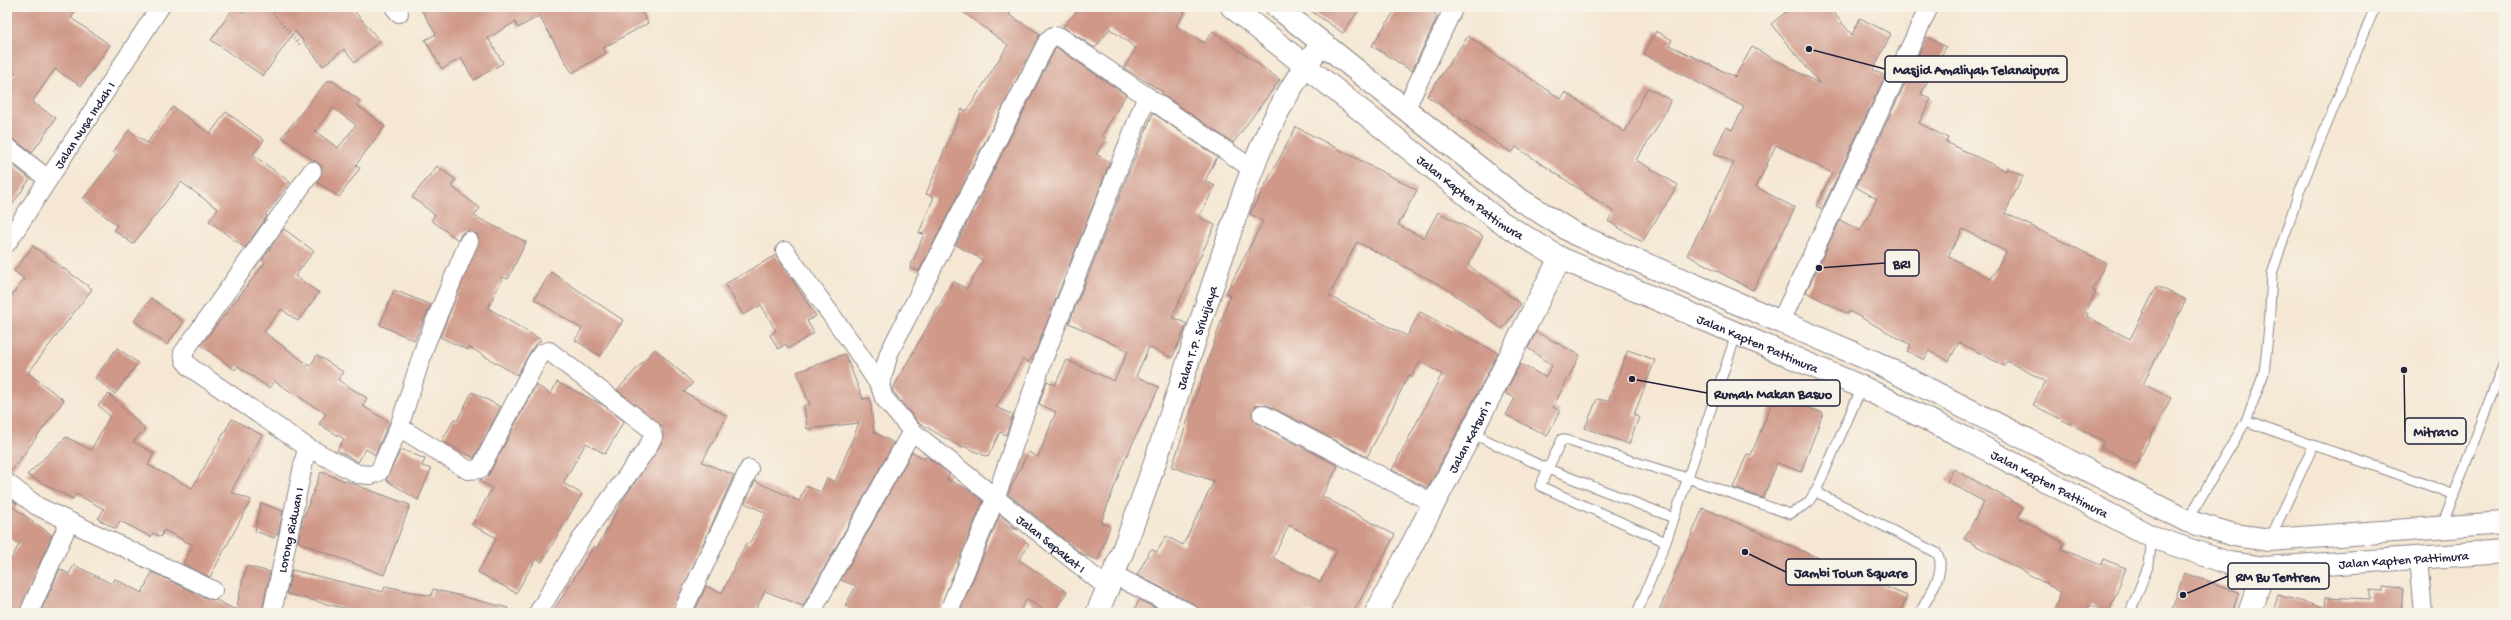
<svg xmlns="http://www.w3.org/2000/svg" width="2511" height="620" font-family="'Gochi Hand',sans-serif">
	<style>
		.building { fill: #cf9888; fill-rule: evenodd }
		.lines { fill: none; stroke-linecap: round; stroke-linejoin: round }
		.service-casing { stroke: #8c8487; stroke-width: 11 }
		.minor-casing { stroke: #8c8487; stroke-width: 20 }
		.tertiary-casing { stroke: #8c8487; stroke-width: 24 }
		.secondary-casing { stroke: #8c8487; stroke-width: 24 }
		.primary-casing { stroke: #8c8487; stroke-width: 24 }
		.path { stroke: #8c8487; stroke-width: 2.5; stroke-dasharray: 1 3; stroke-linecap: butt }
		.service { stroke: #fff; stroke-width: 9 }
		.minor { stroke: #fff; stroke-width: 18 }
		.tertiary { stroke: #fff; stroke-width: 22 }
		.secondary { stroke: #fff; stroke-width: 22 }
		.primary { stroke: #fff; stroke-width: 22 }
		.labels { text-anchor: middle; stroke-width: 4; stroke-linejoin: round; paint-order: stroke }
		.street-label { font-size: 13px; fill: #22223b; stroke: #f7f3e8 }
		.leader { fill: none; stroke: #22223b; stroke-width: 1.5 }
		.callout-dot { fill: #22223b; stroke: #f7f3e8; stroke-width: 1.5 }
		.callout { fill: #f7f3e8; stroke: #22223b; stroke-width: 1.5 }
		.callout-label { font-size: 14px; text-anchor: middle; font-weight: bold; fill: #22223b }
	</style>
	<rect width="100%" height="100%" fill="#f7f3e8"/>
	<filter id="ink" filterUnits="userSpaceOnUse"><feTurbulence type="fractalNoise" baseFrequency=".025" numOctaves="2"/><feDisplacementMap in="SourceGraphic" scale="8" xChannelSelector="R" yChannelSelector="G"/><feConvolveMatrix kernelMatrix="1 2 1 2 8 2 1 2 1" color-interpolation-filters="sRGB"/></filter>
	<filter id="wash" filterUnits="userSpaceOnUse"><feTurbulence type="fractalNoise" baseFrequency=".012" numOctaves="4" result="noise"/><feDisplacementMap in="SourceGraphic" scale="16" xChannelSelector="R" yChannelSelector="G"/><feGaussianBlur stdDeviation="0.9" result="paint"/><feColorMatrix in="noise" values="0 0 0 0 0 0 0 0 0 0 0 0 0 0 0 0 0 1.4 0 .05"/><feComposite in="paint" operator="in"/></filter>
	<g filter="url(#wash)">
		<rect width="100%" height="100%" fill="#f5e7d3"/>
		<g id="blocks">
			<path class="building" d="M7,7H78L71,18L110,45L81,86L55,69L32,102L56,118L32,153L13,139L7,137V85L16,72L7,66Z
				M234,7L245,14L249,7H351L380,41L355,62L344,49L323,66L295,31L263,76L211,40Z
				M420,7H639L648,23L603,48L606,53L572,73L539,16L518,28L515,22L488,38L503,63L474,80L461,58L442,69L425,40L436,34Z
				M956,7H1015L1009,15L1040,34L919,271L910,268L924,234L919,233L934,197L926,194L962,109L967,111L1008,45Z
				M1080,7H1177L1185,12L1176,26L1204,43L1213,31L1280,80L1233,143L1162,94L1163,92L1124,68L1136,48L1110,29L1095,48L1063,27Z
				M1305,7H1361L1343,33Z
				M1397,7H1424L1438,16L1412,71L1372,46Z
				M1792,7H1829L1852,35L1860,18L1891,34L1873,70L1885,76L1822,209L1816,206L1832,173L1776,145L1756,187L1795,208L1753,290L1687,255L1734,163L1714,153L1726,127L1732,130L1744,107L1644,54L1656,31L1672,40L1669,45L1735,77L1752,47L1820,84L1771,24Z
				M1468,36L1561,99L1565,92L1625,132L1647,88L1671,100L1655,131L1636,160L1678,185L1642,242L1608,221L1614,212L1516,147L1512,153L1427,96Z
				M1927,37L1946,47L1921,94L1931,99L1919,123L1948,138L1946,142L2006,171L2007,168L2023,176L2005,213L2106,263L2092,290L2096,292L2085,312L2088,314L2087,317L2130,339L2157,286L2186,300L2143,384L2171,398L2136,465L2101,447L2104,441L2033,405L2045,381L2007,361L2004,366L1959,342L1949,361L1929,351L1924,360L1907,351L1911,345L1849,311L1848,314L1806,292L1840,220L1860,231L1877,199L1856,187ZM1963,229L2006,252L1991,279L1948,256Z
				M1056,47L1126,95L1102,135L1106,138L1096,154L1110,162L1036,350L1029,362L1023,359L996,407L1013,415L1006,435L1000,432L988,457L963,446L962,448L918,422L892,390L953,281L967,289L983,260L956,245Z
				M327,81H333L360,101L357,105L385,126L356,165L360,168L339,197L317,182L323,167L282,137ZM333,108L356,125L338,148L315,131Z
				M173,107L210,134L226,112L264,140L253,155L290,182L265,215L267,216L245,248L209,221L218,209L181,182L133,244L114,230L117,225L83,199L117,155L113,152L129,130L147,143Z
				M1153,113L1217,157L1205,181L1215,186L1199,217L1215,225L1172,317L1187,324L1172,358L1149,347L1136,376L1159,387L1122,466L1101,523L1110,526L1098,560L1082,554L1008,494L1028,452L1038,457L1056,412L1039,404L1047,381L1055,385L1067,360L1114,381L1128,351L1069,323Z
				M1296,127L1417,190L1398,225L1424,238L1438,212L1483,236L1468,265L1521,304L1502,329L1446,288L1357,242L1329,296L1407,336L1420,312L1498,353L1428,488L1392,470L1442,374L1420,362L1412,376L1409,375L1367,457L1267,405H1256L1252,414L1257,423L1338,466L1322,496L1395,535L1353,613H1199L1194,604L1137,575L1151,549L1157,552L1166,536L1183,545L1214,481L1172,467L1230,295L1226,293L1263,221L1250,214ZM1289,525L1337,551L1320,582L1273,558Z
				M7,160L30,179L7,212Z
				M437,166L456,180L451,186L480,208L474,216L526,242L508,279L503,277L488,308L541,340L533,347L517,375L469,347L468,350L440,337L479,240L477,234L468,231L462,233L458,240L431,220L435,215L412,197Z
				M284,229L314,251L295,276L319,293L298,321L281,309L264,332L310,366L317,355L343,372L338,380L367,398L363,406L389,422L375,455L366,449L358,462L337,450L344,439L319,424L326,414L274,381L269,388L238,366L235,370L201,345L265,263L262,260Z
				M33,246L92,289L28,373L64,400L10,473H7V302L24,279L14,271Z
				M776,255L816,316L807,321L814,333L788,349L786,344L778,349L770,335L776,331L761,305L743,315L725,284Z
				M551,272L623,320L600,356L575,340L582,329L534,299Z
				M394,290L431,305L414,340L380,325Z
				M151,298L184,322L167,345L134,321Z
				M1536,332L1580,355L1553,407L1560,411L1547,436L1506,415L1515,398L1505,393L1520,364L1545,377L1552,366L1528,348Z
				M117,348L138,363L115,394L95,378Z
				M655,349L693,383L684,392L727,416L702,462L734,475L672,613H552L594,546L597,548L623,500L662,442L664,428L617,390Z
				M1628,350L1655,360L1634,415L1639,417L1629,444L1585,428L1597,399L1608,401Z
				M845,354L863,399L870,398L874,432L894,443L803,606L765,591L754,613H694L706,586L722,593L746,543L749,544L766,513L745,503L755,481L799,501L806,486L821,492L827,478L835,482L859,423L807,429L804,405H810L797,372Z
				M557,382L603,405L624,421L605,454L586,443L563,483L582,494L542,562L536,559L516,593L478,572L497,538L472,525L492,488L479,481L489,474L536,385L551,394Z
				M472,392L501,407L474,458L442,441L454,419L457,421Z
				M109,394L145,429L133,442L154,453L148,465L192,488L232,419L262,435L231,492L251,500L210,577L183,564L193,545L164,530L161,537L153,533L151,537L120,521L116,529L98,519L104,509L76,494L73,499L27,475L66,437L91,450L110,416L98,405Z
				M1775,395L1823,413L1801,472L1777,463L1763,498L1733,488L1747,454L1751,455Z
				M401,449L425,459L422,466L431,469L418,500L386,480Z
				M912,452L925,459L926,456L949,474L947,479L967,489L983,501L938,613H858L845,606L856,586L841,580Z
				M1954,469L2023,507L2018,517L2064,543L2061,549L2101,565L2103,559L2126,568L2109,612L2090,605L2086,613H2053L2061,592L1964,539L1984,502L1947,481Z
				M321,472L410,505L384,575L298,542L303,519Z
				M7,496L17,504L14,508L52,535L19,613H7V568L19,544L7,536Z
				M261,503L283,511L278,535L276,534L274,538L255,531Z
				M1703,508L1907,596L1900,613H1658Z
				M1000,515L1018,530L1008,526L1007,528L1029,544L1019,560L1067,592L1053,613H1048L1027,599L1019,613H959Z
				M74,565L112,584L115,579L142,593L152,572L208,599L216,600L236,610L246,566L270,572L262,613H40L60,569L69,574Z
				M292,570L383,592L385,586L431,596L433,589L508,608V613H346L347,609L287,594Z
				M2184,573L2239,592L2232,613H2171Z
				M2383,587L2403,589L2401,613H2273L2278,595L2325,608L2326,597L2370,599V590L2383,591Z
				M1139,600L1166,613H1133Z"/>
		</g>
	</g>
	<g filter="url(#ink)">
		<use href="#blocks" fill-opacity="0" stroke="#8c8487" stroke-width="1"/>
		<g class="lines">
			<g class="service-casing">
				<path id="service" d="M2246,421C2315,447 2385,468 2454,495
					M1471,433L1548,469L1674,518
					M1817,489L1820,494L1937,553C1948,571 1928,596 1920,613
					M2187,521L2246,421L2264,373L2269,327L2272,274L2298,195L2375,7
					M2442,526L2504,363
					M2270,539L2313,446
					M1666,542L1540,486L1562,439L1687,478L1790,514L1808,503L1817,489L1862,387
					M1637,613L1666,542L1736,335
					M2130,613L2149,564L2152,537"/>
			</g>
			<g class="minor-casing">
				<g id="minor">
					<path d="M394,7L399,13"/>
					<path d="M1406,108L1454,7"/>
					<path d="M7,147L48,179"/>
					<path d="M312,171L183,353L185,361L191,368L307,447L358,474L371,475L379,472L399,427L426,343L469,241"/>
					<path id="s1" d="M7,243L160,7"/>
					<path id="s2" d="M785,251L853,345L880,386L884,398L912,431L1108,588"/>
					<path d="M1781,321L1929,7"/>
					<path d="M880,386L889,353L1048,40L1053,36L1060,37L1251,168"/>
					<path d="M1262,414L1433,503"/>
					<path d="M399,427L468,470L480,469L536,362L542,353L549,351L651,429L653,437L646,450L583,536L538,613"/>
					<path d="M7,483L37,506L213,590"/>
					<path d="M2418,559L2423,613"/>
					<path d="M1114,575L1189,613"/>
					<path d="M29,613L69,522"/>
					<path id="s3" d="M272,613L307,447"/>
					<path d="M682,613L749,469"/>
					<path d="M811,613L912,431"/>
					<path d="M948,613L996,497L1043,360L1147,96"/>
				</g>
			</g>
			<g class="tertiary-casing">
				<g id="tertiary">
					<path id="s4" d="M1376,613L1471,433L1560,258"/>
				</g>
			</g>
			<g class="secondary-casing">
				<g id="secondary">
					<path id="s5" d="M1097,613C1144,507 1177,394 1213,284C1241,200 1265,113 1322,44"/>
					<path d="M2249,613L2265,568"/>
				</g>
			</g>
			<g class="primary-casing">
				<g id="primary">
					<path id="s6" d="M1232,7L1499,221L1560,258L1862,387L1969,440L2152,537L2228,563L2265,568L2504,552"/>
					<path d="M1277,7L1516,197L1575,234L1875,362L2187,521L2234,535L2270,540L2504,523"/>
				</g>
			</g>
			<path class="path" d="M268,7L300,45"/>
			<use href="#service" class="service"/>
			<use href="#minor" class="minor"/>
			<use href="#tertiary" class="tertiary"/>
			<use href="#secondary" class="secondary"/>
			<use href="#primary" class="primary"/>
		</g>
	</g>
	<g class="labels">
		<g class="street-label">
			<text dy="5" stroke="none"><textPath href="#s1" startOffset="141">Jalan Nusa Indah I</textPath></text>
			<text dy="5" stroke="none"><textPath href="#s6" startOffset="305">Jalan Kapten Pattimura</textPath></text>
			<text dy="5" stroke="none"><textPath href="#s5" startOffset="293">Jalan T.P. Sriwijaya</textPath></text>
			<text dy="5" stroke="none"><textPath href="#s6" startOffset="629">Jalan Kapten Pattimura</textPath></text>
			<text dy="5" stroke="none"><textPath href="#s4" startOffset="200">Jalan Katsuri 1</textPath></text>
			<text dy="5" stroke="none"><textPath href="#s6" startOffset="953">Jalan Kapten Pattimura</textPath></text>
			<text dy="5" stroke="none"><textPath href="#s3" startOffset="85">Lorong Ridwan I</textPath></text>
			<text dy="5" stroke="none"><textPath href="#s2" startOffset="400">Jalan Sepakat I</textPath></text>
			<text dy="5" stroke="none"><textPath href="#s6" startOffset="1325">Jalan Kapten Pattimura</textPath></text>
		</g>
	</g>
	<path class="leader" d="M1809 49L1885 69M1819 268L1885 263M1632 379L1707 393M2404 370L2405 431M1745 552L1786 572M2183 595L2228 576"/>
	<g class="callout-dot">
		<circle cx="1809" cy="49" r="4"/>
		<circle cx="1819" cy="268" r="4"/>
		<circle cx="1632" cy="379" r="4"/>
		<circle cx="2404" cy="370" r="4"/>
		<circle cx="1745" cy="552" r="4"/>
		<circle cx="2183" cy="595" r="4"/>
	</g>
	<g class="callout">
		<rect x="1885" y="56" width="182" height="26" rx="4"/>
		<rect x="1885" y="250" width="34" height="26" rx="4"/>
		<rect x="1707" y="380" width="133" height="26" rx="4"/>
		<rect x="2405" y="418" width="61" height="26" rx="4"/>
		<rect x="1786" y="559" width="130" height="26" rx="4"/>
		<rect x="2228" y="563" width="101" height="26" rx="4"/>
	</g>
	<g class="callout-label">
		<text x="1976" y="74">Masjid Amaliyah Telanaipura</text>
		<text x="1902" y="268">BRI</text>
		<text x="1773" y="398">Rumah Makan Basuo</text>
		<text x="2436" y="436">Mitra10</text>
		<text x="1851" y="577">Jambi Town Square</text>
		<text x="2278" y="581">RM Bu Tentrem</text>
	</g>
	<rect width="2511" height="620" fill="none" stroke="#f7f3e8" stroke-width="24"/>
</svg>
